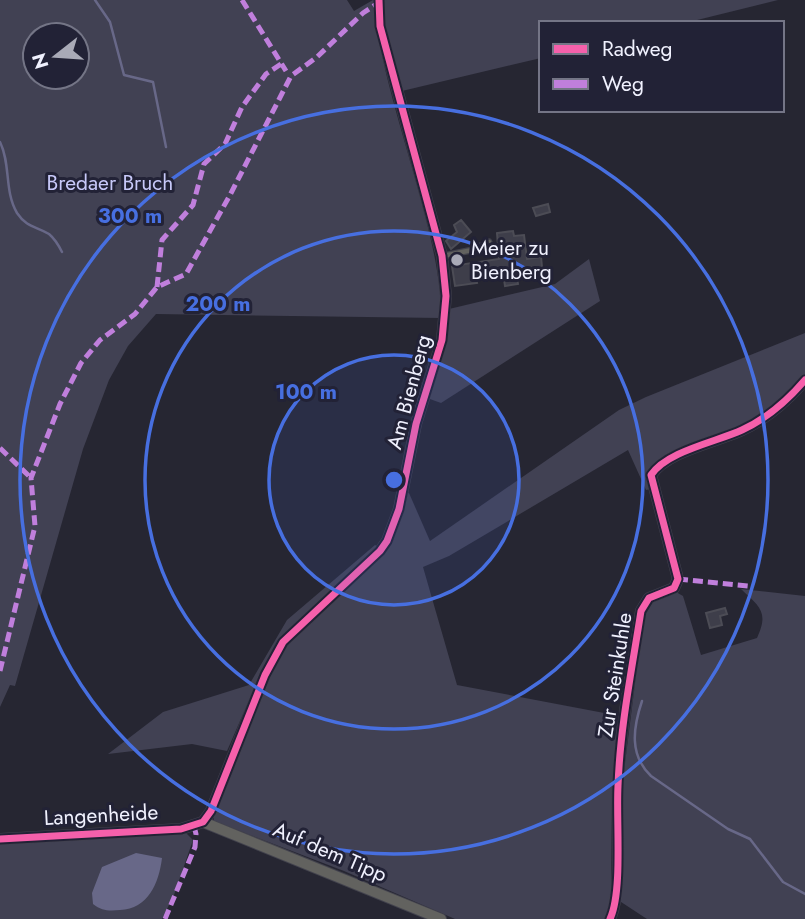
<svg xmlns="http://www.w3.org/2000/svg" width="805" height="919" font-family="Jost,sans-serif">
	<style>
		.green { fill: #414153; fill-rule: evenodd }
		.water { fill: #686888 }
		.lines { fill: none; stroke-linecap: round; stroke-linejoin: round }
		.stream { stroke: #686888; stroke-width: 2.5 }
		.building { fill: #3e3e4a; stroke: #4c4c55; stroke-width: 2 }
		.service-casing { stroke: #43434e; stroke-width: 7 }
		.minor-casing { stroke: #43434e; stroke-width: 12 }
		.service { stroke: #62625f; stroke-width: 4.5 }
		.minor { stroke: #62625f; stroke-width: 10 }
		.quiet { stroke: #c07fdc; stroke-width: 5; stroke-dasharray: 10 5; stroke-linecap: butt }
		.cycleway-casing { stroke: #222236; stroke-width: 11 }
		.cycleway { stroke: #f560ab; stroke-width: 7 }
		.ring { fill: none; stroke: #476fe0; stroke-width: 3.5 }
		.poi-dot { fill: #a9aab7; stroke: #222236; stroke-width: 2.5 }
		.labels { text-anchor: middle; stroke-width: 6; stroke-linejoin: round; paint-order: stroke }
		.park-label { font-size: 21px; fill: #c8c9f9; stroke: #222236 }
		.poi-label { font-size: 21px; fill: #f0f1fe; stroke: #222236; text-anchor: start }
		.street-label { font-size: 21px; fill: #f0f1fe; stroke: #222236 }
		.centre { fill: #476fe0; stroke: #222236; stroke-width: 3.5 }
		.ring-label { font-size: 21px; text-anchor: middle; font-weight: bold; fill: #476fe0; stroke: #222236; stroke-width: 6; stroke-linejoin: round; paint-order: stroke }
	</style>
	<rect width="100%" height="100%" fill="#262632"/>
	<path class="green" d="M0,0H347L354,11L373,0C380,67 403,132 420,197C431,238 441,276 441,318L156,314L128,346L109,380L83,449L15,686L10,685L0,707ZM35,35H77V77H35Z
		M384,0H778L685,23H541V58L402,91L382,26Z
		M589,259L600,301L441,403L427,398L449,309L555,284Z
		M805,333V374L778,403L743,427L658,461L648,475L651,489L646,490L628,450L449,556L423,567L457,685L620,716L612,786L611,897L605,919H455L344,871L214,821L213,814L256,710L250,698L227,751L192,744L108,754L163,712L249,685L287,620L375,545L384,550L405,494L409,493L430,541L619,410L646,397Z
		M741,589L805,596V919H647L618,900L622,787L644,612C651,598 662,596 676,592L683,596L701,655L757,638C769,612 760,607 741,589Z
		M185,832L193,840L174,895L162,919H0V844Z"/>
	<path class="water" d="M136,853L162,858C159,883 148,909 120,910C109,911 102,911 93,904L92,893L102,867Z"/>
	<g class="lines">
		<path class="stream" d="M95,0L110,22L124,75L153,82L166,147
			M0,142C11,164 4,191 17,213C27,228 36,226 49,234C55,239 59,246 62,252
			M642,701C633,728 629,755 651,776L728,829L750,839L783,882L805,894"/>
	</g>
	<path class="building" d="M548,204L550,212L536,216L533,208Z
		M461,220L471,232L451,249L446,241L457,232L454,225Z
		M513,231L514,236L524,235L527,259L541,257L542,267L520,269V272L516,273L518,284L505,286L504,279H500V275L476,279L477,283L455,286L452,266L499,259L497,233Z
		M725,608L727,614L720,616L722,625L710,628L706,613Z"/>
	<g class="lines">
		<g class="service-casing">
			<path id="service" d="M443,256L472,250L489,242"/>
		</g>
		<g class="minor-casing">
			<path id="minor" d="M203,822L441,919
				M0,839L181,829L203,822L211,811L265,675L283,642L380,551L387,541L399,509L416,424L442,340L446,296L442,256L380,26L379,0
				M610,919C623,891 616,820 618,786C620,727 632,669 641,611L649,598L674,588L678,579L651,475C667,451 716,442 742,430C766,419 788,400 805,380"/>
		</g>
		<use href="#service" class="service"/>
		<use href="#minor" class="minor"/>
		<path class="quiet" d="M242,0L286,71
			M157,287L162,240L193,205L204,164L225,144L242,107L266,74L281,64
			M0,448L31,478
			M678,579L748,586
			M0,671L35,526L31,478L60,404L81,363L100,340L135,314L157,287L186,274L230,195L291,76L317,57L363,13L378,3
			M165,919L195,847L196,834L194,826"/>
		<g class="cycleway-casing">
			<path id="cycleway" d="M0,839L181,829L203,822L211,811L265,675L283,642L380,551L387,541L399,509L416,424L442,340L446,296L442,256L380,26L379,0
				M610,919C623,891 616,820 618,786C620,727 632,669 641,611L649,598L674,588L678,579L651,475C667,451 716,442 742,430C766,419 788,400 805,380"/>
		</g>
		<use href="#cycleway" class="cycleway"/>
	</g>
	<circle cx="394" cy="480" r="125" fill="#476fe0" fill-opacity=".12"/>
	<g class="ring">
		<circle cx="394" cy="480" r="125"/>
		<circle cx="394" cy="480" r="249"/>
		<circle cx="394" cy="480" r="374"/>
	</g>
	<circle class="poi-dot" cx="457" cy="260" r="7"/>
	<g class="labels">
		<g class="park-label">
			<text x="110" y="190">Bredaer Bruch</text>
		</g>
		<g class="poi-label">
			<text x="471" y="255">Meier zu<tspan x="471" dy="24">Bienberg</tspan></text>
		</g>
		<g class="street-label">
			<text transform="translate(409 392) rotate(-75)" y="7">Am Bienberg</text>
			<text transform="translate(615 675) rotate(-81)" y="7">Zur Steinkuhle</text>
			<text transform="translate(101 815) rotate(-3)" y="7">Langenheide</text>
			<text transform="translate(330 852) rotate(23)" y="7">Auf dem Tipp</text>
		</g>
	</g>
	<circle cx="394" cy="480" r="10" class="centre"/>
	<g class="ring-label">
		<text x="130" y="223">300 m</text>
		<text x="218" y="311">200 m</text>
		<text x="306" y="399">100 m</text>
	</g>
	<rect x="539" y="21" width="245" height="91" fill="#222236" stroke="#747586" stroke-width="2"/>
	<rect x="553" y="44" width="35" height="10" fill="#f560ab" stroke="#747586" stroke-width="2"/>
	<text x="602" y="56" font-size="21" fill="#f0f1fe">Radweg</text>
	<rect x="553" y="79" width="35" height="10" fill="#c07fdc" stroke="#747586" stroke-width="2"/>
	<text x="602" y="91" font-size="21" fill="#f0f1fe">Weg</text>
	<g transform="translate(56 56) rotate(253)"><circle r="33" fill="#222236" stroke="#747586" stroke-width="2"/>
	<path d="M0-5L12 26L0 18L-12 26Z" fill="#a9aab7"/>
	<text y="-10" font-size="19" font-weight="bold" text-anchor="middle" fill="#f0f1fe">N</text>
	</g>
</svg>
